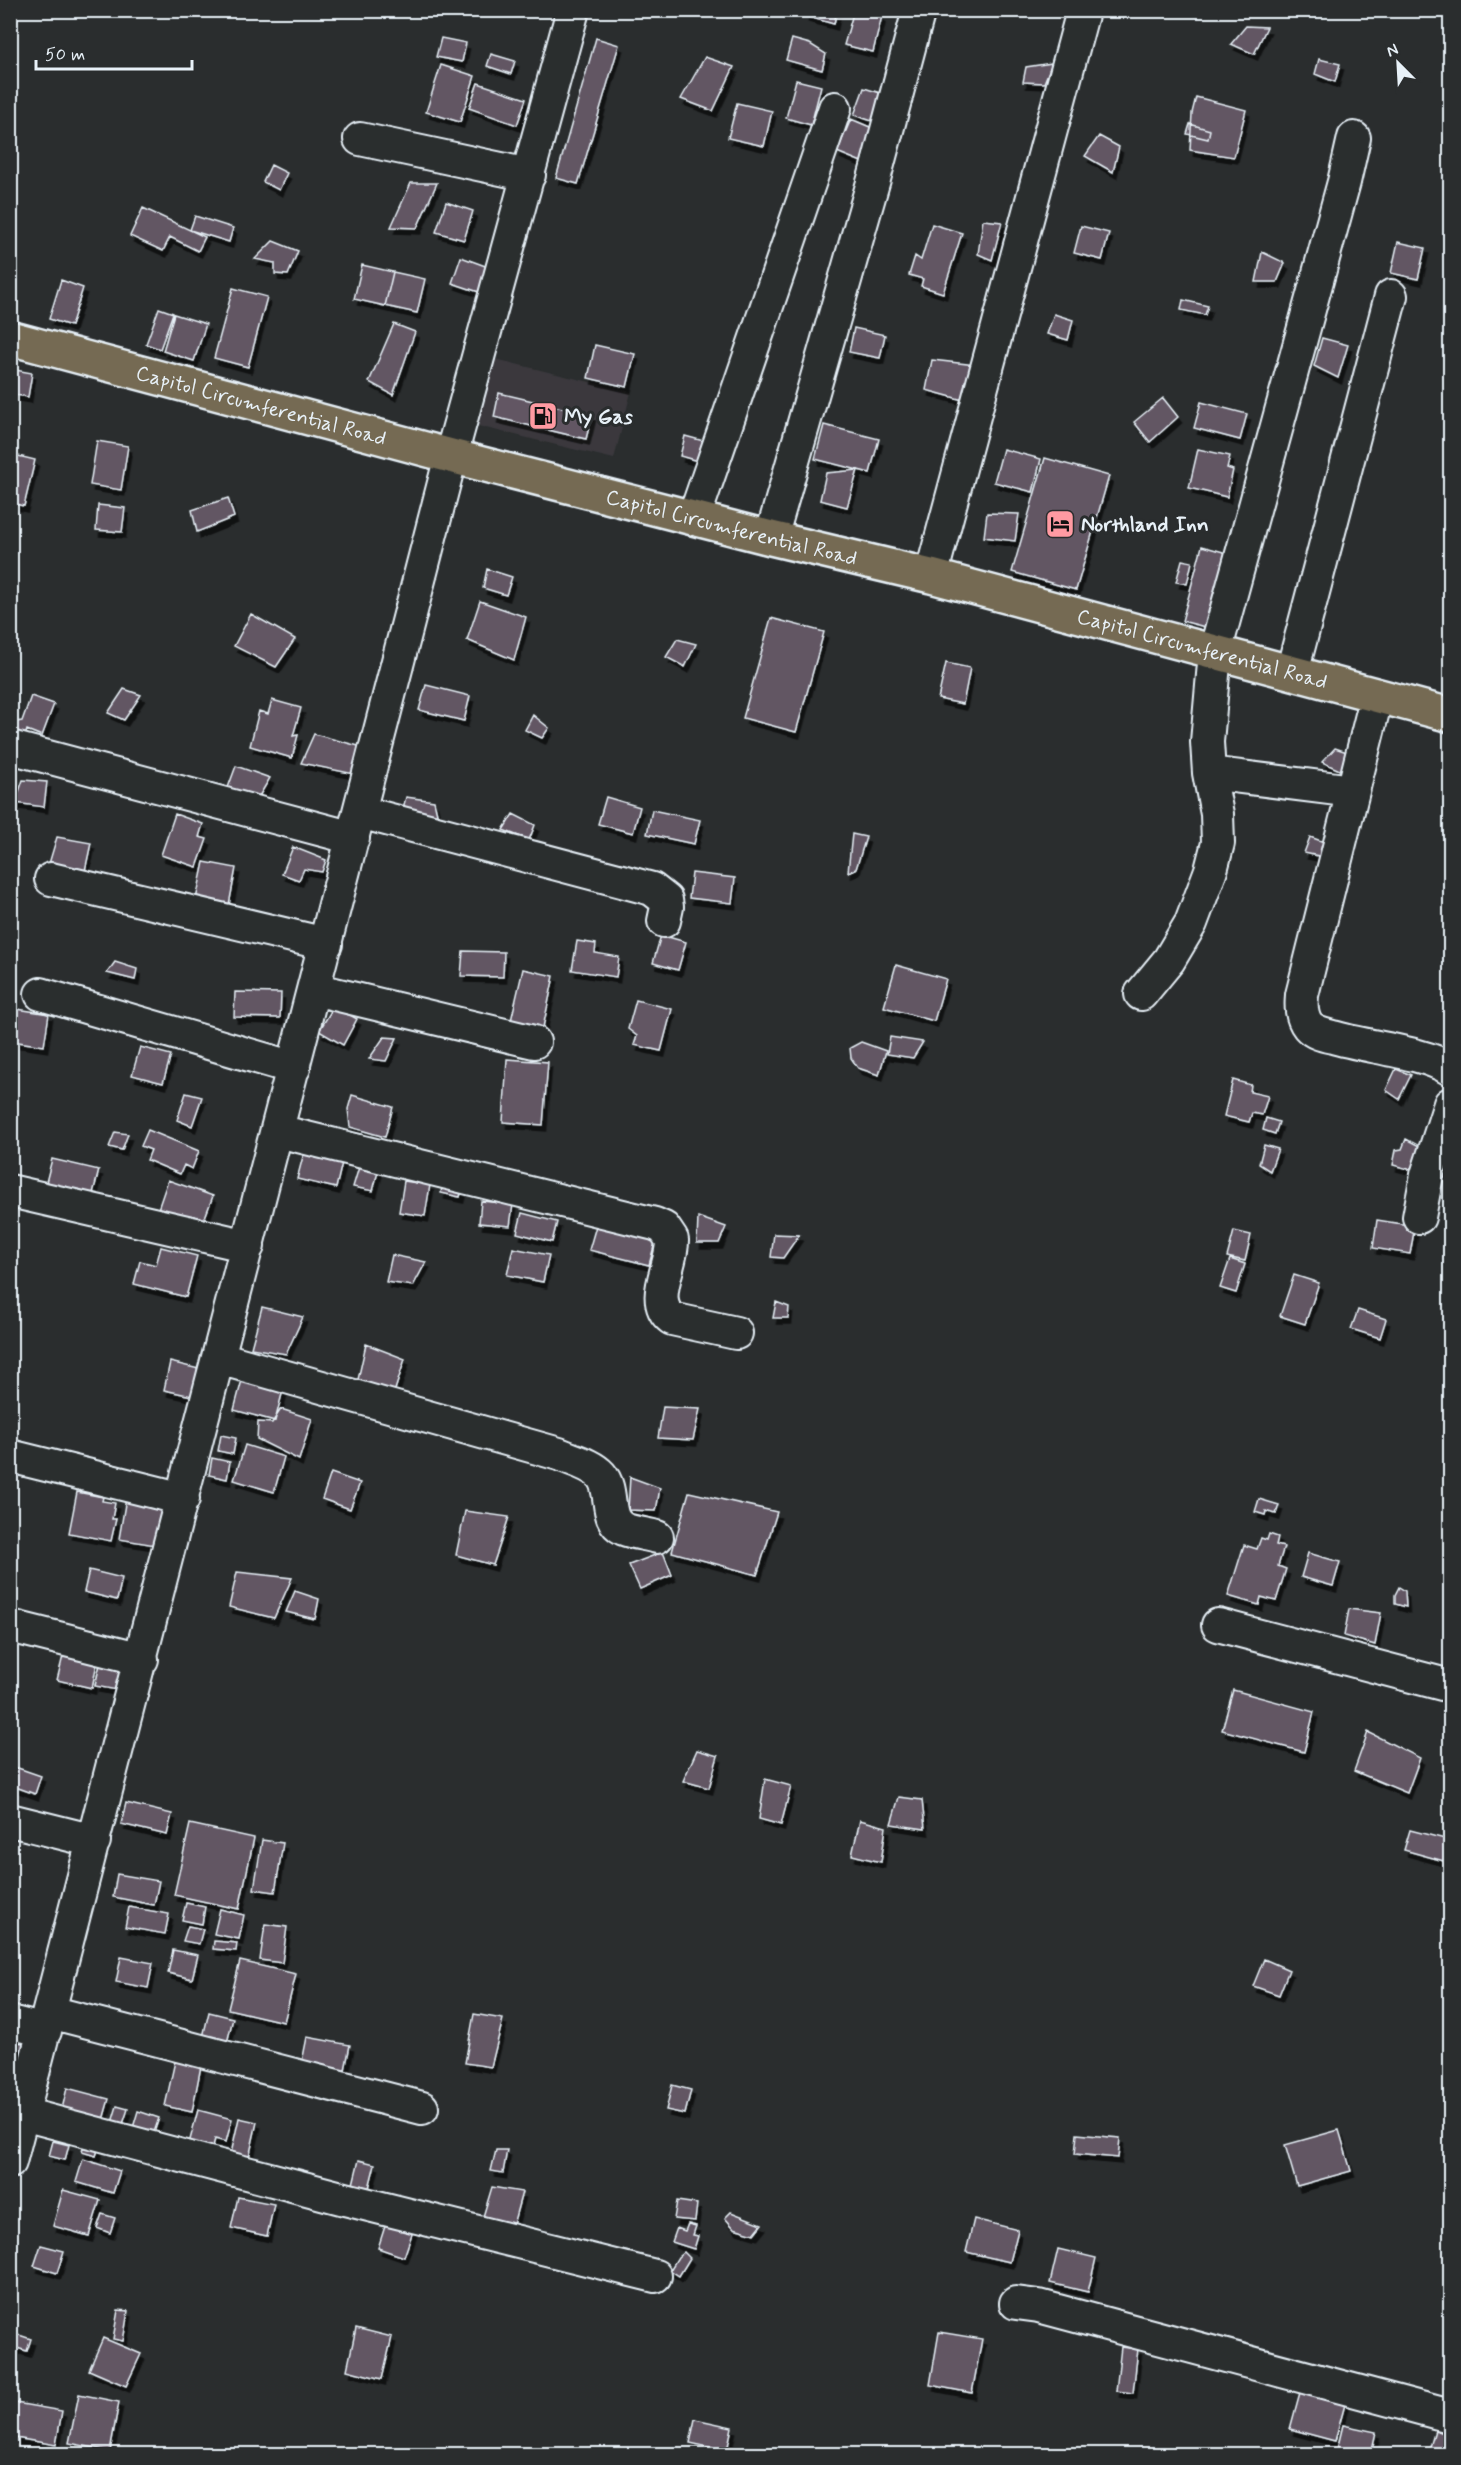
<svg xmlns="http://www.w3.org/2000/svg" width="1461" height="2465" font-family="Mynerve,sans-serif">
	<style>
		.built { fill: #3b393e }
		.building { fill: #625664; stroke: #e8f1f8; stroke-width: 1.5; filter: url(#shadow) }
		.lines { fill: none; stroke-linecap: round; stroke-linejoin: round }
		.minor-casing { stroke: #e8f1f8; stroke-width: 36 }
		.major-casing { stroke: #e8f1f8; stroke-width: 38 }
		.minor { stroke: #2a2d2e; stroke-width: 32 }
		.major { stroke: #746b52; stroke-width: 33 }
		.labels { text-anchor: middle; stroke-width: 6; stroke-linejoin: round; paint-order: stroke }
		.street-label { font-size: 21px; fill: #e8f1f8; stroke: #2a2d2e }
		.poi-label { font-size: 21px; font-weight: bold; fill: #e8f1f8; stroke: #2a2d2e; text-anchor: start }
	</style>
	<defs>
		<filter id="shadow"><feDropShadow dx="3.5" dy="6" stdDeviation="0" flood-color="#0009"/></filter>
	</defs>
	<rect width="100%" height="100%" fill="#2a2d2e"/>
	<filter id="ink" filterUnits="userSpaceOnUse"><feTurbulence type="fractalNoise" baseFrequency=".0167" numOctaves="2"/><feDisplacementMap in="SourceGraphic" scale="12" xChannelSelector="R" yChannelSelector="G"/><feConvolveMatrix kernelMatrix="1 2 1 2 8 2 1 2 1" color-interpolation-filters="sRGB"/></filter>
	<g filter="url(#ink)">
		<path class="built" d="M495,359L631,392L614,459L478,426Z"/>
		<path class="building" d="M806,10H837L834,24L805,16Z
			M854,10H874L873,14L882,16L873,52L844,45Z
			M1246,26L1267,27L1254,54L1231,44Z
			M441,38L466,43L462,62L436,57Z
			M596,38L619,45L578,184L556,178Z
			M792,39L810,44L826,54L822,70L786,60Z
			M491,54L515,61L511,74L487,66Z
			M705,57L734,67L713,111L681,99Z
			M1319,59L1340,64L1335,82L1315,74Z
			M1052,63L1044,83L1023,82L1026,67Z
			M441,65L475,76L460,122L426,112Z
			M796,80L821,86L811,125L786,118Z
			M478,83L526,99L517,125L469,108Z
			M864,88L887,95L878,123L854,115Z
			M1196,97L1246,110L1234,157L1190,150L1192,113Z
			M737,103L772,111L764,146L728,138Z
			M851,119L877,130L864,163L837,152Z
			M1190,124L1210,130L1208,139L1187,134Z
			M1099,136L1119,147L1113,172L1085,156Z
			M271,165L287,173L279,190L263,182Z
			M411,183H437L417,228L391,227Z
			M446,202L473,211L464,240L436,232Z
			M143,208L205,237L198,251L170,237L163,251L130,236Z
			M195,216L233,228L229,242L190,230Z
			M983,220L1002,222L992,260L978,254Z
			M932,224L962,233L943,293L921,286L923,279L909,275L915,256L921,260Z
			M1081,226L1109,233L1102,260L1074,253Z
			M273,241L298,251L288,275L275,274V263L255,259Z
			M1398,242L1425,248L1418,279L1391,273Z
			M1262,252L1285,263L1277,282H1256Z
			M461,257L488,267L479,292L452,283Z
			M362,265L393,272L385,306L354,299Z
			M393,272L425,279L417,313L385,306Z
			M61,280L83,288L71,326L49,319Z
			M233,288L267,297L248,367L214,358Z
			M1183,300L1208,306L1205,315L1181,310Z
			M159,308L173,313L160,349L146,344Z
			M174,314L206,324L194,361L163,351Z
			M1054,314L1073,320L1068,340L1047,334Z
			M394,324L415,332L393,395L369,382Z
			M854,328L885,335L880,358L849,352Z
			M1322,338L1348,345L1338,378L1314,366Z
			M595,345L635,354L627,387L588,378Z
			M932,360L976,365L973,382L965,381L963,400L926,390Z
			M10,369L32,373L28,397L10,394Z
			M499,393L592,415L586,439L494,417Z
			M1163,398L1178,417L1150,442L1134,422Z
			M1201,402L1247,414L1240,440L1194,428Z
			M824,425L879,439L870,473L815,459Z
			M685,436L711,443L705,463L680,456Z
			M97,441L128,446L121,490L90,485Z
			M1003,449L1041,459L1033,492L994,482Z
			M1198,449L1230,456L1227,468L1233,470L1227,497L1189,488Z
			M10,454L35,460L24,506L10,503Z
			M1045,458L1109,476L1076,590L1012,572Z
			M858,470L847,507L820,500L826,473Z
			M228,498L234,517L197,532L192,510Z
			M98,505L125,508L122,532L96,530Z
			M987,513L1019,514L1015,541L984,537Z
			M1202,546L1234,555L1213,629L1182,621Z
			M1182,560L1192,562L1187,584L1176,582Z
			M487,569L512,577L506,595L483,588Z
			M480,601L526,617L514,660L467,640Z
			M251,614L295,639L276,667L234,646Z
			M771,618L824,632L796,732L743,718Z
			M677,639L696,644L685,667L666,657Z
			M946,663L970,668L963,704L938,699Z
			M426,685L470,696L464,721L419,710Z
			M124,689L141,695L124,720L108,713Z
			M31,696L54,704L42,736L27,730L23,742L11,738L16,722L22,721Z
			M272,700L301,708L293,736L298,735L292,758L250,746L259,711L268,714Z
			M533,715L549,728L542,738L525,730Z
			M314,734L366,748L354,774L301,763Z
			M1335,748L1350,753L1344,772L1322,762Z
			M236,766L270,778L255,803L226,793Z
			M23,780L47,782L44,807L15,803Z
			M406,797L434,801L438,818L402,812Z
			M606,797L640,807L633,833L598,824Z
			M652,810L700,820L694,844L647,834Z
			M175,814L203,824L199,837L207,839L197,867L161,855Z
			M513,814L535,825L529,840L503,830Z
			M852,834L866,837L856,869L848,872Z
			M57,837L91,843L85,871L48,867Z
			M1310,837L1327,843L1324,857L1304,853Z
			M293,847L326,860L322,872L304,869L299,880L282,874Z
			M204,862L236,868L228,910L195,904Z
			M692,873L735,878L732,903L689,898Z
			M661,935L686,942L678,970L653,963Z
			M577,941L596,944L595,953L619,957L616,977L572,970Z
			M463,951L504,952L503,977L461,976Z
			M115,962L137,969L135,980L107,973Z
			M896,965L946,979L934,1021L884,1007Z
			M523,969L554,976L542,1032L510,1025Z
			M235,992L281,993L280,1018L234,1017Z
			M636,1000L672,1009L661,1051L634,1045L637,1036L628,1029Z
			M334,1006L357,1019L343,1045L319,1031Z
			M17,1009L49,1014L44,1046L12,1041Z
			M384,1037L397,1038L386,1061L369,1059Z
			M890,1037L923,1042L913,1058L887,1054Z
			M861,1042L886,1051L879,1075L858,1068L851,1058L850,1048Z
			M140,1047L171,1055L163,1083L132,1075Z
			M507,1059L548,1062L543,1125L503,1122Z
			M1396,1069L1411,1075L1399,1099L1386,1090Z
			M1233,1080L1251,1085L1250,1092L1268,1096L1262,1115L1252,1113L1249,1122L1224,1116Z
			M186,1093L202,1097L192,1126L177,1120Z
			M352,1095L393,1107L385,1137L350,1127L348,1109Z
			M1266,1118L1279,1122L1275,1134L1263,1130Z
			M148,1130L199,1151L192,1169L184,1165L180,1174L147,1160L151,1150L141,1146Z
			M115,1132L128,1134L122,1150L109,1147Z
			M1406,1139L1425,1149L1416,1171L1393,1165L1396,1150L1402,1149Z
			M306,1145L344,1154L336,1188L297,1179Z
			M1264,1145L1278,1149L1270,1171L1259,1164Z
			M1450,1149V1179L1442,1177Z
			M362,1157L381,1160L373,1191L353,1187Z
			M52,1159L99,1170L91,1201L44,1190Z
			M168,1180L213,1196L201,1228L157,1212Z
			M404,1181L430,1185L425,1216L399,1212Z
			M443,1181L463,1185L460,1197L441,1193Z
			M481,1201L513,1204L510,1226L479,1223Z
			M522,1213L557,1222L552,1242L517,1233Z
			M698,1217L726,1227L719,1243H697Z
			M598,1219L657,1235L649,1265L589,1250Z
			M1377,1220L1415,1226L1410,1254L1373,1248Z
			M1234,1231L1251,1235L1245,1261L1227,1257Z
			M774,1234L799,1235L783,1258L771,1257Z
			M161,1247L197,1256L186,1297L134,1284L140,1261L156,1265Z
			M513,1248L549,1255L543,1282L507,1275Z
			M392,1255L426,1262L413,1286L386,1282Z
			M1230,1259L1245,1264L1236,1293L1220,1288Z
			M1294,1275L1319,1283L1305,1324L1280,1316Z
			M776,1302L789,1307L788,1318H773Z
			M262,1307L303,1317L286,1354L251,1348Z
			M1358,1310L1386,1319L1380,1338L1351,1329Z
			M366,1344L405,1359L393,1396L357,1384Z
			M170,1362L199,1369L192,1396L164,1390Z
			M242,1380L283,1390L275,1421L234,1410Z
			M663,1407L700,1409L693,1440L658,1438Z
			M281,1409L312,1419L299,1460L257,1439L258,1422L272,1423Z
			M221,1435L236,1438L233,1454L218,1451Z
			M245,1445L284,1457L274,1492L234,1480Z
			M212,1458L230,1462L227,1479L209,1475Z
			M331,1473L360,1483L350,1509L322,1499Z
			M630,1477L660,1488L656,1511L628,1510Z
			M77,1492L103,1497L102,1501L115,1503L112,1519H116L111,1541L69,1533Z
			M689,1492L777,1512L757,1575L672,1552Z
			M126,1498L162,1505L155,1545L119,1539Z
			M1259,1499L1279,1505L1276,1514L1266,1511L1265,1515L1255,1512Z
			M465,1511L509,1517L493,1565L456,1555Z
			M1269,1534L1278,1537L1276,1545L1284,1547L1278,1566L1286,1569L1276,1601L1261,1597L1259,1605L1228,1596L1244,1545L1257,1549L1261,1538L1267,1540Z
			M663,1552L672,1575L640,1589L629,1565Z
			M1308,1553L1340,1562L1333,1586L1301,1577Z
			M89,1570L122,1578L117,1600L84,1592Z
			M237,1572L292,1578L274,1618L229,1607Z
			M1399,1587L1405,1591L1406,1607L1395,1604V1595Z
			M295,1591L319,1599L315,1619L286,1612Z
			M1349,1609L1381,1613L1375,1645L1344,1636Z
			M63,1656L97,1663L92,1688L57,1680Z
			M100,1664L121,1669L117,1690L95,1686Z
			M1233,1690L1314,1712L1304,1752L1222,1730Z
			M1368,1732L1420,1758L1407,1793L1354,1771Z
			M697,1750L718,1756L709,1788L683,1781Z
			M15,1767L41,1776L35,1794L10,1785Z
			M765,1779L791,1786L781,1825L759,1819Z
			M899,1797L922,1800L925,1829L891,1824Z
			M126,1803L172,1814L167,1835L121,1824Z
			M860,1820L886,1827L881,1862L852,1855Z
			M190,1824L254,1838L239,1909L174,1895Z
			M1410,1830L1449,1840L1444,1861L1404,1850Z
			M262,1840L283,1843L275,1892L254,1889Z
			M117,1874L159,1881L154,1905L113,1897Z
			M186,1903L205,1907L202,1924L182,1920Z
			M129,1907L169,1914L165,1934L125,1927Z
			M220,1909L244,1915L239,1939L214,1934Z
			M265,1924L287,1927L282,1963L260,1960Z
			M188,1926L203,1929L199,1944L183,1941Z
			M214,1941L237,1943L236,1951L213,1949Z
			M173,1950L198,1955L192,1979L168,1973Z
			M121,1957L153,1963L148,1988L116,1982Z
			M1264,1959L1289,1970L1279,1995L1253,1986Z
			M240,1961L296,1974L284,2022L228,2009Z
			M209,2012L233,2018L227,2043L203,2037Z
			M474,2014L503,2019L491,2067L465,2063Z
			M10,2033L30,2038L23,2064L10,2061Z
			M307,2037L350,2045L344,2075L301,2067Z
			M175,2061L201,2066L192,2112L165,2106Z
			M672,2085L691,2090L685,2114L666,2110Z
			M67,2088L109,2099L103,2120L62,2109Z
			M117,2106L128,2109L120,2133L110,2129Z
			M198,2110L232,2119L226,2142L215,2139L210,2157L187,2151Z
			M138,2111L159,2118L152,2138L132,2131Z
			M239,2118L257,2122L248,2162L230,2158Z
			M1339,2130L1351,2171L1297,2186L1285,2145Z
			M1077,2134L1120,2138L1118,2158L1075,2154Z
			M85,2140L100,2144L96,2156L82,2152Z
			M53,2141L69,2145L65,2160L49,2156Z
			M496,2150H507L503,2173L491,2171Z
			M83,2159L120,2171L113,2193L76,2182Z
			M359,2160L375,2164L369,2188L353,2184Z
			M492,2187L522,2192L510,2236L479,2230Z
			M63,2190L100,2200L89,2236L53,2226Z
			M238,2197L274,2204L267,2236L231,2228Z
			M677,2201L697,2204L695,2221L674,2219Z
			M731,2212L762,2224L754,2234L734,2228L725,2218Z
			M102,2214L115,2218L110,2233L97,2228Z
			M974,2219L1018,2230L1010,2262L966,2252Z
			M387,2220L414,2228L404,2257L378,2248Z
			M688,2224L696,2226L693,2235L698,2236L694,2249L672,2242L677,2228L685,2231Z
			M41,2245L64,2251L57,2273L34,2266Z
			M1058,2249L1096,2258L1088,2292L1050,2283Z
			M684,2252L690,2258L679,2276L670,2270L678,2257Z
			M118,2310L128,2311L123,2341L113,2339Z
			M356,2328L392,2337L382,2379L347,2370Z
			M10,2332L31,2339L27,2351L10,2346Z
			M939,2332L982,2339L972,2393L930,2385Z
			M103,2338L141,2354L126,2386L89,2370Z
			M1121,2347L1138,2349L1133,2393L1116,2391Z
			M1302,2385L1347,2397L1335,2441L1290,2429Z
			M79,2394L119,2402L110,2451L69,2443Z
			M10,2402L62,2411L56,2445L10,2437Z
			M695,2419L732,2427L727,2451L690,2443Z
			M1343,2425L1376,2432L1371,2454H1336Z
			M1435,2430L1450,2435V2454H1428Z"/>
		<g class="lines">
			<g class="minor-casing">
				<path id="minor" d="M360,139L529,175
					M694,518L835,108
					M771,538L874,179L919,10
					M931,576L1083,11
					M1292,672L1391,296
					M1377,695L1302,995C1301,1006 1301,1017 1308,1026C1314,1033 1324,1035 1333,1037C1366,1047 1424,1052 1450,1069
					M10,747L353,838
					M1209,773L1207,742L1215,652L1344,182L1354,138
					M360,812L652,889L666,900L667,907L664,921
					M51,879L326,944
					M314,989L534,1042
					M41,994L294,1068
					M1141,994L1169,960L1191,923L1211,870L1218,843L1217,814L1209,773L1353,791
					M278,1131L655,1224L664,1228L672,1240C673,1266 648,1300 672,1319L736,1333
					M10,1191L248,1246
					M1419,1217L1427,1175L1450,1104
					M219,1358L559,1454C572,1460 591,1464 601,1475C615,1491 603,1519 624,1529C634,1533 647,1534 657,1537
					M10,1456L183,1499
					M1218,1625L1450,1686
					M10,1626L142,1659
					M10,1820L94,1841
					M50,2012L422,2108
					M10,2022L45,2031
					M23,2114L345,2199L655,2276
					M10,2162L451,456L573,10
					M1016,2303L1039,2306L1450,2416"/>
			</g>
			<g class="major-casing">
				<g id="major">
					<path id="s1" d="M10,338L451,456L771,538L931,576L1450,715"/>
				</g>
			</g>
			<use href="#minor" class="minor"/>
			<use href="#major" class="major"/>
		</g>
	</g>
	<defs>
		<g id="fuel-square" transform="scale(1.5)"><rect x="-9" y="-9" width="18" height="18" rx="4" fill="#ff9aa2" stroke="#2a2d2e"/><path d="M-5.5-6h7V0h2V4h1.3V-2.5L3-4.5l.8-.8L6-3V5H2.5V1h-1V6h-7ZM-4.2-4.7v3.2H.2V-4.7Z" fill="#111"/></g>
		<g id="hotel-square" transform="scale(1.5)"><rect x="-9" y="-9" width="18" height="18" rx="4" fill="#ff9aa2" stroke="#2a2d2e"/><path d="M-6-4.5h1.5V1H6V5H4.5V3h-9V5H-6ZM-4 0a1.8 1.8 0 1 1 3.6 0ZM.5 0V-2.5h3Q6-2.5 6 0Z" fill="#111"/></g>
	</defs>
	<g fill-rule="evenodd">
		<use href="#fuel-square" x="543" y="416"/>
		<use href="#hotel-square" x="1060" y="524"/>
	</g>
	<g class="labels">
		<g class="street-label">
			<text dy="7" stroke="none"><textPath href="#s1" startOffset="260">Capitol Circumferential Road</textPath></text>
			<text dy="7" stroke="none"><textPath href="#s1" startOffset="746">Capitol Circumferential Road</textPath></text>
			<text dy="7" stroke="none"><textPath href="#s1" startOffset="1232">Capitol Circumferential Road</textPath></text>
		</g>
		<g class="poi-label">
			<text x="564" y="423">My Gas</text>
			<text x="1081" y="531">Northland Inn</text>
		</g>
	</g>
	<rect width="1461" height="2465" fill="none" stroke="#2a2d2e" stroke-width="36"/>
	<rect x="18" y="18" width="1425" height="2429" fill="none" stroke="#e8f1f8" stroke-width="2" filter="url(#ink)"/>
	<g transform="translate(1398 63) rotate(336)" stroke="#2a2d2e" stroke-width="4.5" paint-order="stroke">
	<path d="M0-4.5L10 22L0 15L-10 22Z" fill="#e8f1f8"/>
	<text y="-9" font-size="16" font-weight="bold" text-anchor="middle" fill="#e8f1f8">N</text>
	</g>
	<path d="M36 60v9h156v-9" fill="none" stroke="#e8f1f8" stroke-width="3"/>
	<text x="45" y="60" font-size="18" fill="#e8f1f8" stroke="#2a2d2e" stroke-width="4.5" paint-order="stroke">50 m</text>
</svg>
